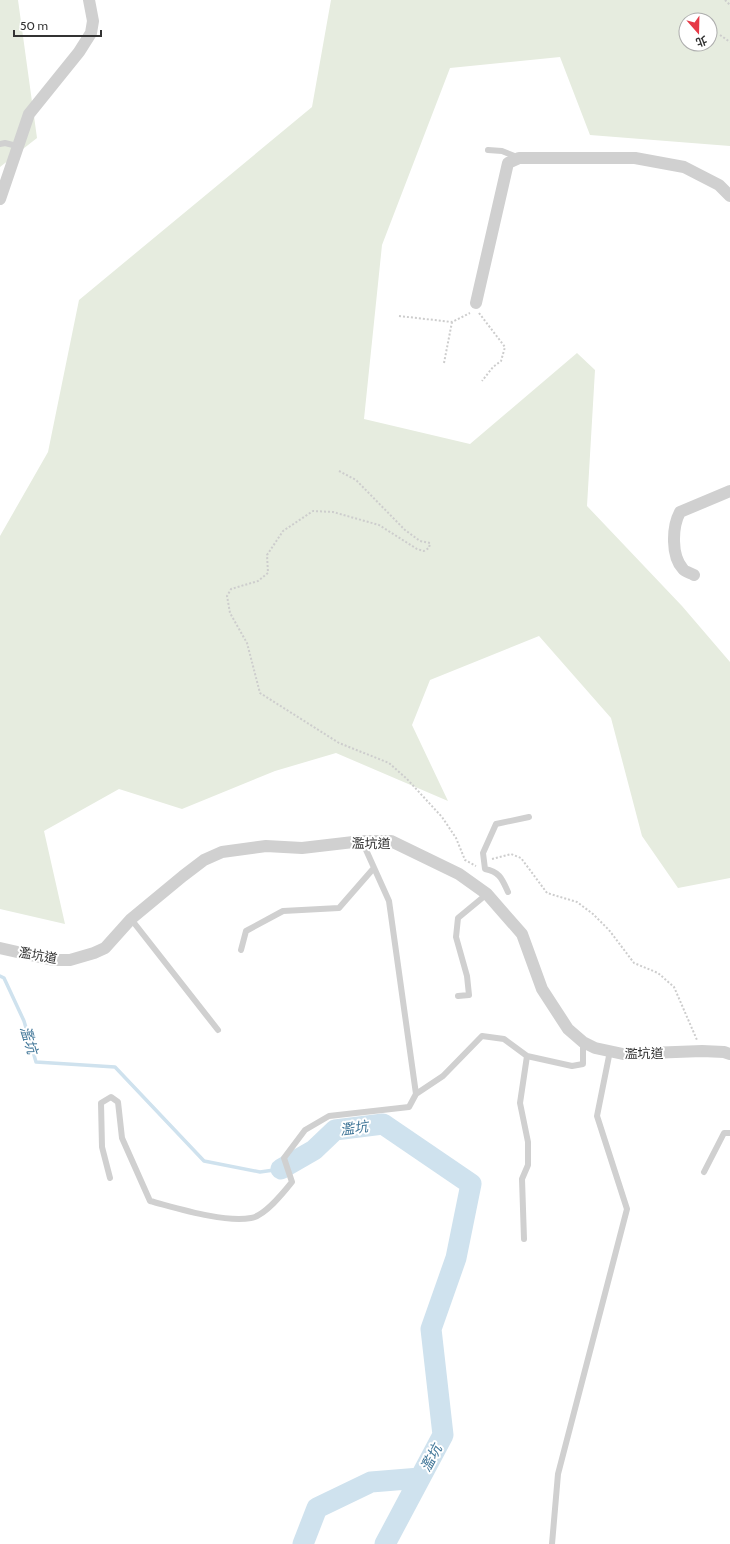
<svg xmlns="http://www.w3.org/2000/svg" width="730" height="1544" font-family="Cabin,'Noto Sans TC',sans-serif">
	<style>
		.green { fill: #e6ecdf; fill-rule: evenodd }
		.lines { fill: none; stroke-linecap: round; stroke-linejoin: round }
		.stream { stroke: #cfe2ee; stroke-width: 3.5 }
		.river { stroke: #cfe2ee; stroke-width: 21 }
		.path { stroke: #cdcdcd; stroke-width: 2; stroke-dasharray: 2 2; stroke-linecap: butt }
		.lane { stroke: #d0d0d0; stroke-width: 6 }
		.street { stroke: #d0d0d0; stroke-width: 12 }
		.labels { text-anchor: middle; stroke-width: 4; stroke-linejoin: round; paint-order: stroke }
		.street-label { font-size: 13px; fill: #333; stroke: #fff }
		.water-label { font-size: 14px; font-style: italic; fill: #3f7597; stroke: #fff }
	</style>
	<rect width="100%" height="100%" fill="#fff"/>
	<path class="green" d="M0,0H18L37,138L0,167Z
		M331,0H730V146L590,135L560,57L450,68L382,245L364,419L470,444L577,353L595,370L587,506L682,606L730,662V878L678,888L642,836L611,718L539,636L430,680L412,725L448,801L336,753L275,771L182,809L119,789L44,831L65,924L0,909V536L48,452L79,300L312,107ZM686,20H710V44H686Z"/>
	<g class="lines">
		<path class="stream" d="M0,976L4,978L24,1021L36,1062L115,1067L204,1161L260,1172L281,1169"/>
		<path class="river" d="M281,1169L314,1150L335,1130L383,1124L471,1184L456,1258L431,1329L443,1435L385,1544
			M303,1544L317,1508L371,1482L420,1478"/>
		<path class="path" d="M725,0L730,5
			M720,35L730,42
			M479,313L505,347L501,361L493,367L482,381
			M399,316L452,322L470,313
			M444,363L452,322
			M339,471L356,480L405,530L420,541L430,543L429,548L424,551L417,549L379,525L333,512L313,511L283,531L267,555L268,573L258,581L231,589L227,596L230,613L247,643L260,693L339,743L389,763L407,779L442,817L456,838L465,860L476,866
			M492,859L511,854L521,858L547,893L577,902L593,914L609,930L634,963L658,973L674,987L697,1040"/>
		<path class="lane" d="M0,144L5,143L17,146
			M488,150L502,151L517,157
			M362,841L389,901L416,1094
			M508,892C502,879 500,872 485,869L483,853L496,824L529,817
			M131,919L218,1030
			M241,950L246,931L283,911L339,908L373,869
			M458,996L469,995L467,976L456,937L458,918L487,894
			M704,1172L724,1133H730
			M110,1178L102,1147L101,1103L111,1097L118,1102L122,1138L150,1201C177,1208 224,1223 251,1218C265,1216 284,1192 292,1182L284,1158L305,1130L329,1116L409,1107L416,1094L443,1076L482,1036L504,1039L527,1056L572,1066L583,1064V1042
			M524,1239L522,1179L528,1165V1142L520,1103L527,1056
			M552,1544L558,1474L627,1209L597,1116L610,1051"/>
		<path class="street" d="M0,199L29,114L79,52L91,33L93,21L89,0
			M476,303L508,163L519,158H635L684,167L719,185L730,196
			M694,575C691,573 685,572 683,569C671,556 672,527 680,512L730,491
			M0,948L53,960H70L94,953L105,948L131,919L183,876L204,860L222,852L266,846L302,848L362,841H391L459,874L487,894L522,934L542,989L568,1029L583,1042L595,1048L623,1054L702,1051L724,1052L730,1054"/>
	</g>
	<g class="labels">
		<g class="street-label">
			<text transform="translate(371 843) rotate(1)" y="5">濫坑道</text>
			<text transform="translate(38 955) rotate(10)" y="5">濫坑道</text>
			<text x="644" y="1058">濫坑道</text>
		</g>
		<g class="water-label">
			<text transform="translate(29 1040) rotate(73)" y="5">濫坑</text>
			<text transform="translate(354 1128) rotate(-8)" y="5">濫坑</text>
			<text transform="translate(431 1458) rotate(-62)" y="5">濫坑</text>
		</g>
	</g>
	<g transform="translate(698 32) rotate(160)"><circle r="19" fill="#ffffff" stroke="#adadad"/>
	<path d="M0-3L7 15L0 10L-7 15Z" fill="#e63946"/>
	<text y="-6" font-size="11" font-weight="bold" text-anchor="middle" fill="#333333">北</text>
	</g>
	<path d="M14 30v6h87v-6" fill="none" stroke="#333333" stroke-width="2"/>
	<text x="20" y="30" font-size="12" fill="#333333" stroke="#ffffff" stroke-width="3" paint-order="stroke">50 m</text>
</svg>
